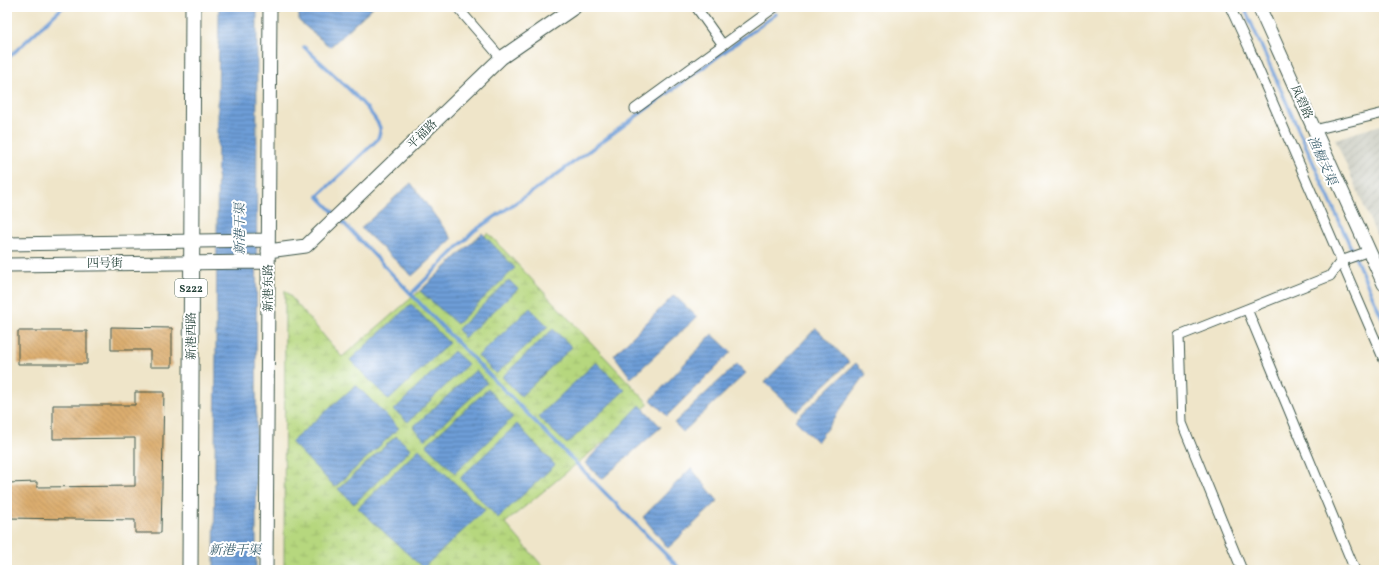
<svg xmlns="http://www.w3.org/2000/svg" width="1391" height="577" font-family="Vollkorn,'Noto Serif SC',serif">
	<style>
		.industrial { fill: url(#industrial-furrows) }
		.wetland { fill: url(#wetland-marsh); stroke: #6a8a59 }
		.water { fill: url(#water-rules); stroke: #466d86 }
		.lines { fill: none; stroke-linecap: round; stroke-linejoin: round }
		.stream { stroke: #6d9dd7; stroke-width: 3.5 }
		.building { fill: url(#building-back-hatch) }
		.street-casing { stroke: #3e564a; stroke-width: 11 }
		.secondary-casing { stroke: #3e564a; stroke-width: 15 }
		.primary-casing { stroke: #3e564a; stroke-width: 17 }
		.street { stroke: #fff; stroke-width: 9 }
		.secondary { stroke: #fff; stroke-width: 13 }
		.primary { stroke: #fff; stroke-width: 15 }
		.labels { text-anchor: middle; stroke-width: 4; stroke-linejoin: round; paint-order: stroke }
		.shield { fill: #fff; stroke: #627771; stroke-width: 1 }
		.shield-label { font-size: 11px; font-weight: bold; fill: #1f3d34 }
		.street-label { font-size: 12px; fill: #1f3d34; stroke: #fff }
		.water-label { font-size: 13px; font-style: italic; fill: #3a5f6d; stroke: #fff }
	</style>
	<defs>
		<pattern id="industrial-furrows" width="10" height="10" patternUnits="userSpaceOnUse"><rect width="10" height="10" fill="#c4c6b9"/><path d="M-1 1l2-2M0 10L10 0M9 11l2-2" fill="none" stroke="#9fa297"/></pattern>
		<pattern id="wetland-marsh" width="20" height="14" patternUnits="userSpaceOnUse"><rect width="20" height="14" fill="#b6d77e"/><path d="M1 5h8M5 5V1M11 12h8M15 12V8" fill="none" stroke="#9cb96e"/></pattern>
		<pattern id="water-rules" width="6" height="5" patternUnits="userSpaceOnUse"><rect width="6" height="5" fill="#6d9dd7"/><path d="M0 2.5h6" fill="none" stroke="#5981af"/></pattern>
		<pattern id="building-back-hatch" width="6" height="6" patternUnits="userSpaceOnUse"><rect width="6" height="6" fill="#dcad6e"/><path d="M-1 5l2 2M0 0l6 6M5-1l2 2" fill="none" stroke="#b28e5b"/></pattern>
	</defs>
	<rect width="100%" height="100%" fill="#fff"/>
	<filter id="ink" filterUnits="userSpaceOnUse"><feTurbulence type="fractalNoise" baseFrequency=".025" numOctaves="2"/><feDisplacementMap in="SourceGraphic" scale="8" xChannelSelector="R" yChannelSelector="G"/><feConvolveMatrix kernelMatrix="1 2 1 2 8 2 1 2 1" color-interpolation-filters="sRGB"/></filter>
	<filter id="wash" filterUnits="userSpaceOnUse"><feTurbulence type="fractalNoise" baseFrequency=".012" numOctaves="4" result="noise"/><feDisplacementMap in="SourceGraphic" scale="16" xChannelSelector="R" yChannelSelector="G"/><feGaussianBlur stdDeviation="0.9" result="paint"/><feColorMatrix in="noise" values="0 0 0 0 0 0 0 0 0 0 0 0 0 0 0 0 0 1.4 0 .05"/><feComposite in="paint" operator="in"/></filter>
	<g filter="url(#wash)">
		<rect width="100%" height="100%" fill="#efe5c9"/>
		<path class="industrial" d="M1384,124V253L1335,139Z"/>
		<path class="wetland" d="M488,233L649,404L505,523L546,570H284L285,290L342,357Z"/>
		<path class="water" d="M219,7H257L256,570H214Z
			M299,7H373L330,47L299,21Z
			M411,183L452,239L412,276L361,228Z
			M482,233L515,268L457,324L420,291Z
			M509,280L518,289L464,338L458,329Z
			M674,295L697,317L631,378L614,355Z
			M411,304L449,343L389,400L350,360Z
			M530,308L548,326L496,374L478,356Z
			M816,328L849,362L797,412L765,382Z
			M553,329L572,347L521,396L502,377Z
			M712,334L731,352L667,416L651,400Z
			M454,351L468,364L408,422L394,410Z
			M596,362L625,390L567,444L538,417Z
			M856,363L866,374L817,442L795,420Z
			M737,364L746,373L683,432L674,423Z
			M476,370L487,383L425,440L413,427Z
			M356,385L399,428L335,487L291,442Z
			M488,389L513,417L455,473L426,445Z
			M640,405L661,427L602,479L585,463Z
			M517,424L555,465L498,518L460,478Z
			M396,436L411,449L354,504L338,489Z
			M419,449L472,499L485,510L423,568L358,508Z
			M691,468L718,501L668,548L643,517Z"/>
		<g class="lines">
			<path class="stream" d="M1244,7L1384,322
				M304,47C321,63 374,109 380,128C381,132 379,136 377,140L318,196L450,335L681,570
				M7,59L63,7
				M411,294L474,231L552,178L776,14"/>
		</g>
		<g id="blocks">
			<path class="building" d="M111,327L172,328V367H150V350H111Z
				M18,331H87V364H18Z
				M135,392H164L161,533H135V520L7,518V483L37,482V487L135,486V438L53,439V405H135Z"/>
		</g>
	</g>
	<g filter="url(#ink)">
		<use href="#blocks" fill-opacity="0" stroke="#3e564a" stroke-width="1"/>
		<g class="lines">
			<g class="street-casing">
				<path id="street" d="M457,7L501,58
					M696,7L723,45
					M1230,7L1250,50L1384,360
					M635,109L775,7
					M1314,130L1384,113
					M1247,309L1355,570
					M1242,570L1182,423L1179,336L1330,276L1341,261L1369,251"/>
			</g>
			<g class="secondary-casing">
				<path id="secondary" d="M1259,7L1384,284
					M7,244L268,240
					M268,251L306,246L501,58L575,7
					M7,265L268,262
					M266,570L270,7"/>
			</g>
			<g class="primary-casing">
				<path id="primary" d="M190,570L193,7"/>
			</g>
			<use href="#street" class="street"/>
			<use href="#secondary" class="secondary"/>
			<use href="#primary" class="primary"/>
		</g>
	</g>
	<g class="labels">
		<rect class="shield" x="175" y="279" width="32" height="18" rx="3"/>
		<g class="shield-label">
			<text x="191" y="292">S222</text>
		</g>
		<g class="street-label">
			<text transform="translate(1302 102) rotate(66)" y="4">凤碧路</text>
			<text transform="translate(422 134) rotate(-44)" y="4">平福路</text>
			<text transform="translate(105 263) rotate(-1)" y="4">四号街</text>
			<text transform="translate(268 288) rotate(-90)" y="4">新港东路</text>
			<text transform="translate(191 336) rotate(-90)" y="4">新港西路</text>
		</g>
		<g class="water-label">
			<text transform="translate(1323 160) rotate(66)" y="5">渔橱支渠</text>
			<text transform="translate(239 229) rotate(-90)" y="5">新港干渠</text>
			<text x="235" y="554">新港干渠</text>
		</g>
	</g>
	<rect width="1391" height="577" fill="none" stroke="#fff" stroke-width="24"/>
</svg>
